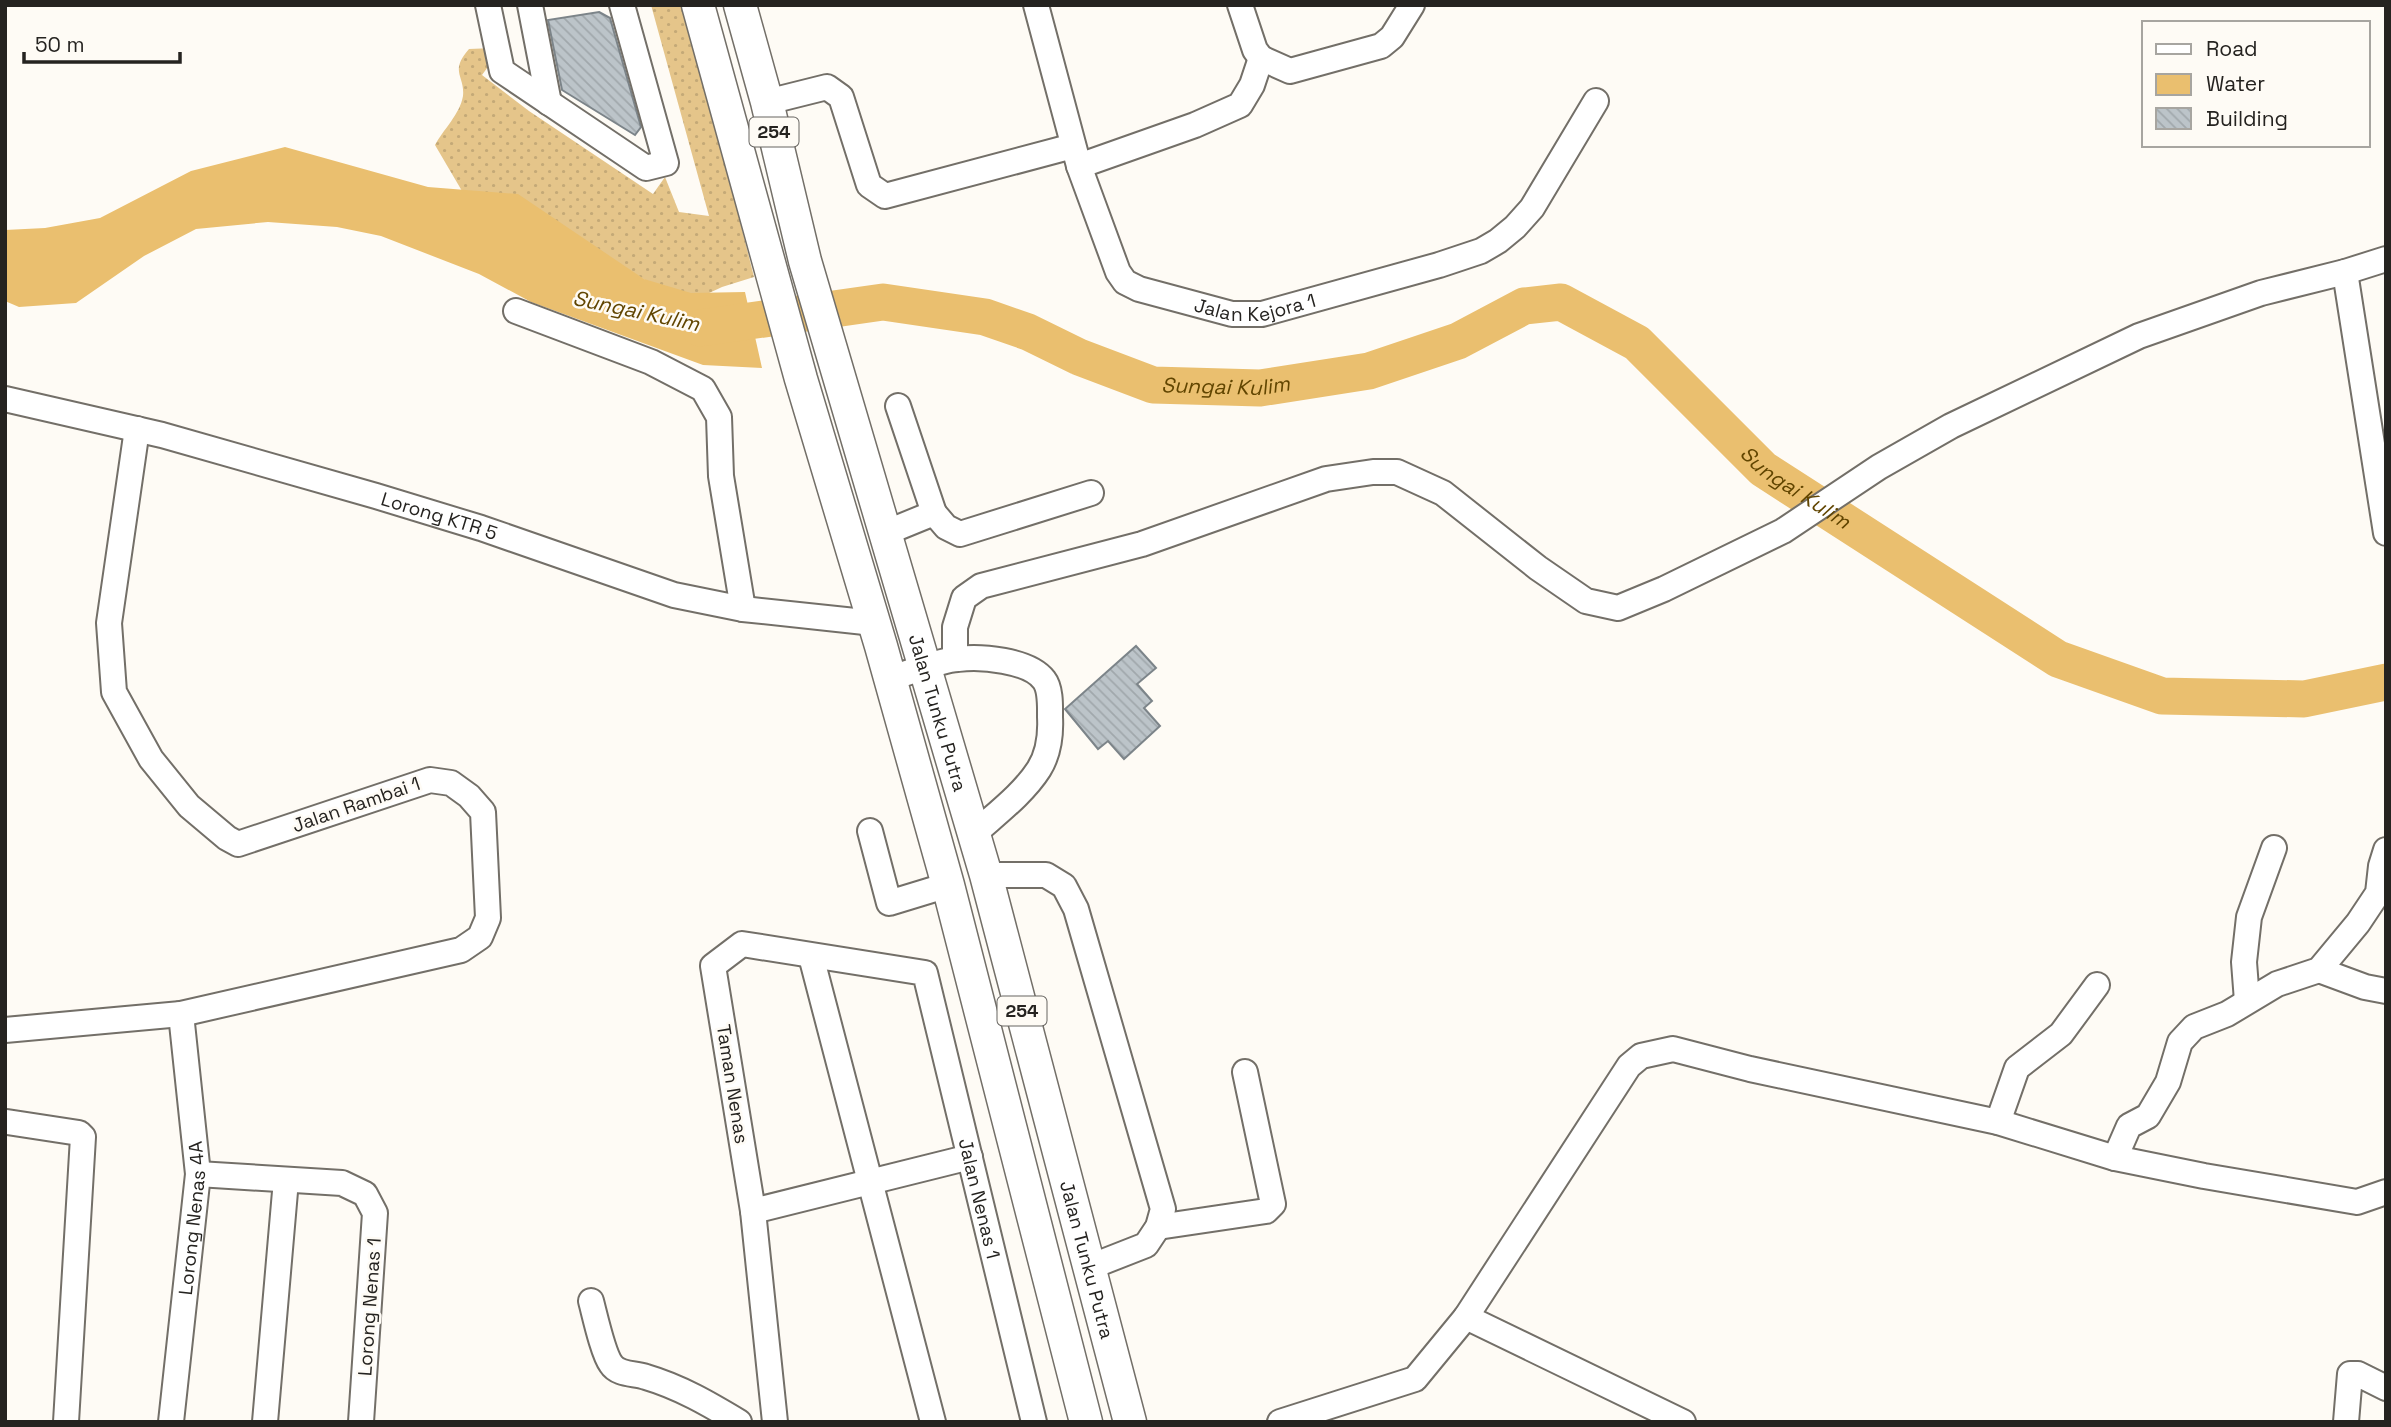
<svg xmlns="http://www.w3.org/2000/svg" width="2391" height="1427" font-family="'Space Grotesk',sans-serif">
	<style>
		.grass { fill: url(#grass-dots) }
		.water { fill: #eabf6f }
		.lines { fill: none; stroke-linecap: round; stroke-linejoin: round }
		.river { stroke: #eabf6f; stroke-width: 37 }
		.building { fill: url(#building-back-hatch); stroke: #7c8489; stroke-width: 2 }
		.minor-casing { stroke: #736f68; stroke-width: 28 }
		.major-casing { stroke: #736f68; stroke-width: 35 }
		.minor { stroke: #fff; stroke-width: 24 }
		.major { stroke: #fff; stroke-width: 32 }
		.labels { text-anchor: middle; stroke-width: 5; stroke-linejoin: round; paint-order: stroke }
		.shield { fill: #fefbf5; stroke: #666460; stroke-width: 2 }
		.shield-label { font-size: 18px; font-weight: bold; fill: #252320 }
		.street-label { font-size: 19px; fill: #252320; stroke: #fefbf5 }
		.water-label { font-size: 21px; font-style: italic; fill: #614500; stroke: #fefbf5 }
	</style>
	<defs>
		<pattern id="grass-dots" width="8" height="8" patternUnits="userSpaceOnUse" patternTransform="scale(1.75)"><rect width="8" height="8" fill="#e5c58a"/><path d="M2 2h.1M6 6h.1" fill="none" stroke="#c4a977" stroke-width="1.8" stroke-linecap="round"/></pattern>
		<pattern id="building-back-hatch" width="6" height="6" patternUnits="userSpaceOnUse" patternTransform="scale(1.75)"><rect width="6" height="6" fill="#bcc4c9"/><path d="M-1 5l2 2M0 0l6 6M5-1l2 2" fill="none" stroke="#a1a8ac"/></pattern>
	</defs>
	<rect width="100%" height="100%" fill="#fefbf5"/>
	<path class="grass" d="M651,5H686L754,277L722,287L705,295L679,293L647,281L621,266L462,191L435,145C443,130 460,114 463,96C465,75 449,72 469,49L493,48V60L482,75L529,111L653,194L665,177L679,212L709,216Z"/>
	<path class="water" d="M285,147L428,187L518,194L644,279L691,293L745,292L762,368L703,365L531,302L479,274L381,236L337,227L268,222L196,229L144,256L76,303L19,307L5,301V230L45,228L100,218L191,171Z"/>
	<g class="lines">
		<path class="river" id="s1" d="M700,328L883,302L985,317L1028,332L1079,357L1153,385L1260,388L1369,371L1458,341L1524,306L1561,302L1637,343L1763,469L2058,659L2162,696L2304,699L2386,682"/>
	</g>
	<path class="building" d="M599,12L610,18L641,127L635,135L562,90L548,20Z
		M1136,646L1156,668L1137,684L1152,701L1144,708L1160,726L1124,759L1108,741L1098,749L1065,709Z"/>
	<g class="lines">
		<g class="minor-casing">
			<g id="minor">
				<path d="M488,5L502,71L646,168L666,163L622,5"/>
				<path d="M530,5L549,103"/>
				<path id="s2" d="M1036,5L1079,166L1118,272L1125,282L1139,289L1232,314H1262L1439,265L1481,251L1498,241L1515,227L1532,208L1596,101"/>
				<path d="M1240,5L1255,50L1261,58L1290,71L1381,46L1392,37L1412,5"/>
				<path d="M767,102L827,87L841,97L869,185L885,196L1073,146"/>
				<path d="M1079,166L1195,125L1240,105L1252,85L1261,58"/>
				<path d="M2345,272L2386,533"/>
				<path d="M516,311L651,362L703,389L719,417L721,476L743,609"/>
				<path id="s3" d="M5,399L162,435L376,496L481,528L674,595L743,609L874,623"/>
				<path d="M898,406L934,513"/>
				<path d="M885,533L934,513L946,527L960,534L1091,493"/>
				<path d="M955,659V627L964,598L981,586L1142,544L1326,479L1373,472H1397L1443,493L1538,568L1586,601L1618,608L1664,589L1783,531L1879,467L1951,426L2139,336L2261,293L2345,272L2386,259"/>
				<path d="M890,678C910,673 939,660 958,659C980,656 1029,660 1044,680C1051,689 1050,707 1050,717C1051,736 1049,753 1039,769C1023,794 996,814 974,834"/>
				<path d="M870,831L889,903L948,885"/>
				<path d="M986,875H1046L1064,886L1076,909L1163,1209L1158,1227L1146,1245L1090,1267"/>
				<path d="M811,956L933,1422"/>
				<path d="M2319,970L2365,987L2386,991"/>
				<path d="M2247,1001L2244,962L2249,917L2274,848"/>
				<path d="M5,1030L181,1014L461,950L480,937L488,918L483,812L469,796L451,783L430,780L238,844L227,838L189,806L151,759L114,692L109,623L137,429"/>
				<path d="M7,1122L79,1133L83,1137L66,1422"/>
				<path d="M1998,1122L2017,1068L2061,1034L2097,985"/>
				<path d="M2115,1158L2129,1126L2148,1116L2168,1082L2180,1042L2194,1027L2227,1014L2277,984L2319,970L2358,923L2378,893L2381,866L2386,850"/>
				<path d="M198,1174L342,1183L365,1194L375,1213L361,1422"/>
				<path d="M753,1211L970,1157"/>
				<path d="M1158,1227L1266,1211L1273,1204L1245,1072"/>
				<path d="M591,1301C595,1316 603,1353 611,1364C618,1375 634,1373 646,1377C680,1387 709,1404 739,1422"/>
				<path d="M1466,1317L1683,1422"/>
				<path id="s4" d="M171,1422L198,1174L181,1014"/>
				<path d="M265,1422L286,1180"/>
				<path id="s5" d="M775,1422L753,1211L713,966L742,944L925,973L1034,1422"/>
				<path d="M1280,1422L1415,1379L1466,1317L1629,1066L1641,1056L1673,1049L1750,1069L1998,1122L2115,1158L2204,1176L2357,1202L2386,1192"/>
				<path d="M2346,1422L2350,1374H2358L2386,1388"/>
			</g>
		</g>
		<g class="major-casing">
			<g id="major">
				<path d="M698,5L801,379L881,646L948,885L1086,1422"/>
				<path id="s6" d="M740,5L767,102L805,261L986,875L1130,1422"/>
			</g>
		</g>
		<use href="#minor" class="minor"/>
		<use href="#major" class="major"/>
	</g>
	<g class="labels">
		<g class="shield">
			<rect x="749.5" y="117.5" width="49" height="29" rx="5"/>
			<rect x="997.5" y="996.5" width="49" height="29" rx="5"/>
		</g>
		<g class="shield-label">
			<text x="774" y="138">254</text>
			<text x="1022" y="1017">254</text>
		</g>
		<g class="street-label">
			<text dy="7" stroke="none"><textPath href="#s2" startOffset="427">Jalan Kejora 1</textPath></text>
			<text dy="7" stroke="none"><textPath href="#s3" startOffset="450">Lorong KTR 5</textPath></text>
			<text dy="7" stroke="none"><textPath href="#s6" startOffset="735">Jalan Tunku Putra</textPath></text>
			<text transform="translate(356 804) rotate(-19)" y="7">Jalan Rambai 1</text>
			<text transform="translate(733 1084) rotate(81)" y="7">Taman Nenas</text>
			<text dy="7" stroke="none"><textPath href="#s5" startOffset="914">Jalan Nenas 1</textPath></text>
			<text dy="7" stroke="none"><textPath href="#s4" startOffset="205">Lorong Nenas 4A</textPath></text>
			<text dy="7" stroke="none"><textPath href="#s6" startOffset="1302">Jalan Tunku Putra</textPath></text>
			<text transform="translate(369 1307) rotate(-86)" y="7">Lorong Nenas 1</text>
		</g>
		<g class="water-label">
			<text transform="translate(636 311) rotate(12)" y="7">Sungai Kulim</text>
			<text dy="7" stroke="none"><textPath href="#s1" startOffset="542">Sungai Kulim</textPath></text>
			<text dy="7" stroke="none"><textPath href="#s1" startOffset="1194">Sungai Kulim</textPath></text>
		</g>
	</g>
	<rect width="2391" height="1427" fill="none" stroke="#252320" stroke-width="14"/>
	<rect x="2142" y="21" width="228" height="126" fill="#fefbf5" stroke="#a7a5a0" stroke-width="2"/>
	<rect x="2156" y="44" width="35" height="10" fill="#ffffff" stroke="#a7a5a0" stroke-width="2"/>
	<text x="2206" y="56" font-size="21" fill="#252320">Road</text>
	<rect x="2156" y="74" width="35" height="21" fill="#eabf6f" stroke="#a7a5a0" stroke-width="2"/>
	<text x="2206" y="91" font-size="21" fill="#252320">Water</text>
	<rect x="2156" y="108" width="35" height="21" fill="url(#building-back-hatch)" stroke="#a7a5a0" stroke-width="2"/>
	<text x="2206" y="126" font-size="21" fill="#252320">Building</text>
	<path d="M24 52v10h156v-10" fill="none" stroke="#252320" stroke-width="3.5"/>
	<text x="35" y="52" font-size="21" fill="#252320" stroke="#fefbf5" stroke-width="5" paint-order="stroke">50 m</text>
</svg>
